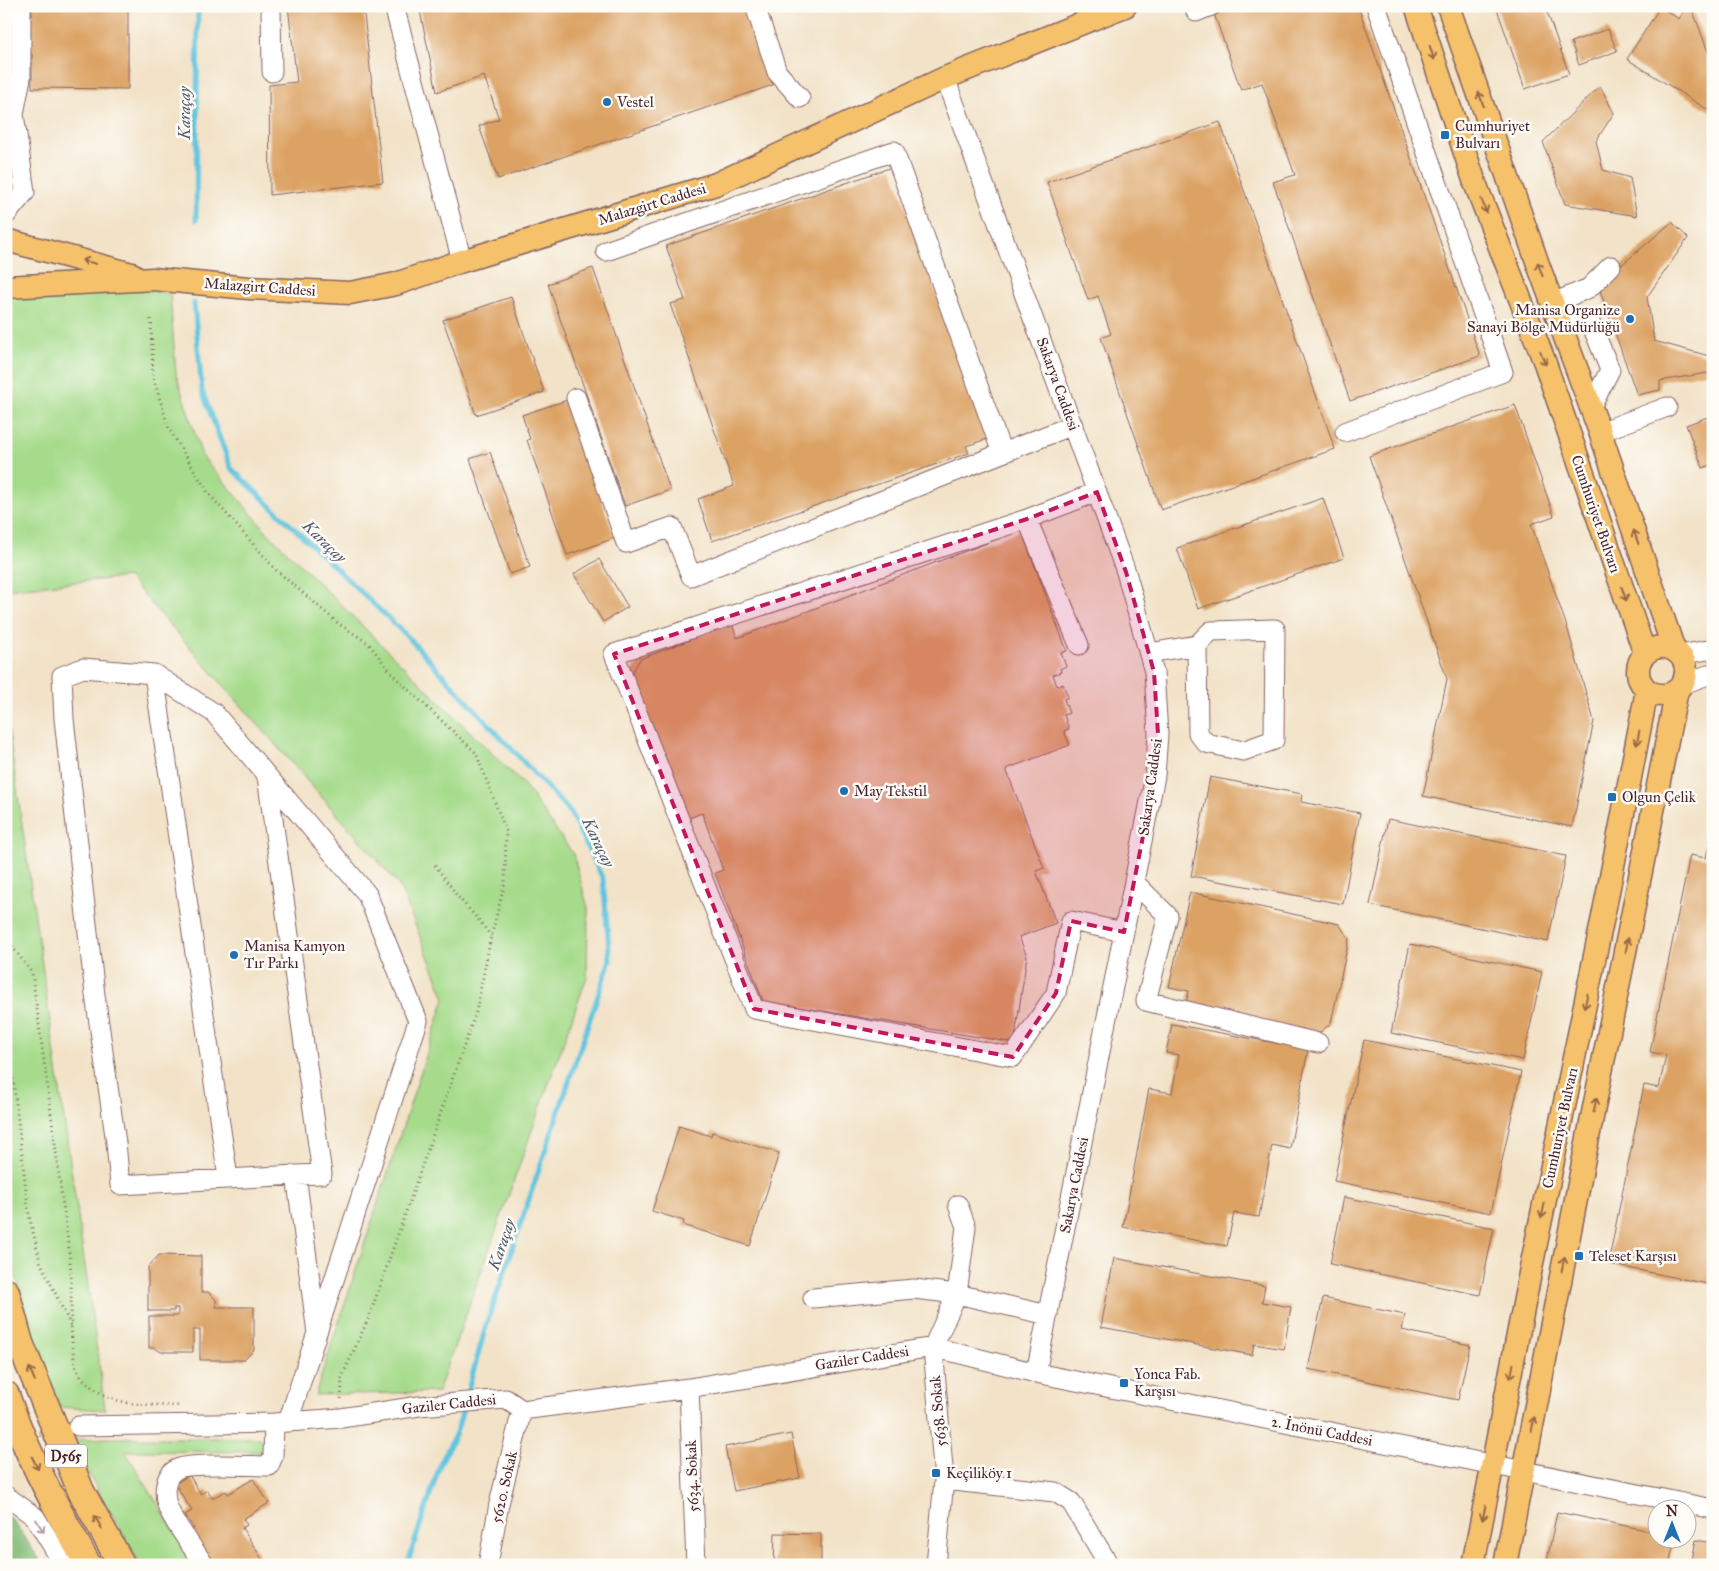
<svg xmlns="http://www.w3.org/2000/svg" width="1719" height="1571" font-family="'IM FELL Great Primer',serif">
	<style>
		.green { fill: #a6db8b; stroke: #787d5b }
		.forest { fill: #84bb77; stroke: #676d51 }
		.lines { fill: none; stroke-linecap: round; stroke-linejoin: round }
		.stream { stroke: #61c5df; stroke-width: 5 }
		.building { fill: #dca264 }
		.major-tunnel { stroke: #d0bba8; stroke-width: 22; stroke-dasharray: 22 11; stroke-linecap: butt }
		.minor-casing { stroke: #856362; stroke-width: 21 }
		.major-casing { stroke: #856362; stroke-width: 25 }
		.highway-casing { stroke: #856362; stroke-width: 29 }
		.path { stroke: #856362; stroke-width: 3; stroke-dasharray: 1 4; stroke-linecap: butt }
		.minor { stroke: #fff; stroke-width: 19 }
		.major { stroke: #f5c16b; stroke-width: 22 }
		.highway { stroke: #f5c16b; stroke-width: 26 }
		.oneway { stroke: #976848 }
		.oneway2 { stroke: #ae9aa0 }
		.marked { fill: #c2185b; fill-opacity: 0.2; stroke: #c2185b; stroke-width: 4; stroke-dasharray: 10 6; stroke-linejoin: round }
		.poi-dot { fill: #1f6fb2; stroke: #fdfcf7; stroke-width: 2 }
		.labels { text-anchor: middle; stroke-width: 5; stroke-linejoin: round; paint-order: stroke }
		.shield { fill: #fdfcf7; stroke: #806168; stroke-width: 1 }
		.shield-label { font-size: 14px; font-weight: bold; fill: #4a1f2b }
		.poi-label { font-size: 15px; fill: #4a1f2b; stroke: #fdfcf7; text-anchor: start }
		.street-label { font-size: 15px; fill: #4a1f2b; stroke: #fdfcf7 }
		.water-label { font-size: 16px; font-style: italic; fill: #52596a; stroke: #fdfcf7 }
	</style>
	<rect width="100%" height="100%" fill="#fdfcf7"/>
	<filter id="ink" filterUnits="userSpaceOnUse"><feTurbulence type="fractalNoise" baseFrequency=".02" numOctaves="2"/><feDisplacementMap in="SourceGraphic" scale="10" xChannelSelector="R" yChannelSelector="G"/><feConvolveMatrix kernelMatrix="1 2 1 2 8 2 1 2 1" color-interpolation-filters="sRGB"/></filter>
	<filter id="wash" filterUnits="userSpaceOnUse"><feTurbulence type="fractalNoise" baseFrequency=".0096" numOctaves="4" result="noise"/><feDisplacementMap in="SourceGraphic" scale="20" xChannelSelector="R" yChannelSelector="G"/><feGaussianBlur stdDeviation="1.12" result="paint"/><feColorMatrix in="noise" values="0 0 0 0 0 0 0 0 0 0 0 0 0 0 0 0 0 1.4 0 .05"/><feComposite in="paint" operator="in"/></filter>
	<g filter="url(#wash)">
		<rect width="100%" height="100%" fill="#f2e2c7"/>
		<path class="green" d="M79,285L170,293L176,374L202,456L268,533L525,786L573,854L588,908L587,977L438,1392L315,1395L445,998L399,885L128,577L6,589V295Z
			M6,712L101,1378L105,1410L59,1407L32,1334L6,1241Z
			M107,1438H260L266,1445V1452L125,1451L195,1565H141L69,1440Z"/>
		<path class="forest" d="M6,1516L13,1520L43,1565H6Z"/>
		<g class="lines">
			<path class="stream" d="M196,220L198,6
				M194,303L202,391L231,468L408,637L570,812L603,879L610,960L486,1326L466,1397
				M407,1565L441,1462L456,1433L464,1406"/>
		</g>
		<g id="blocks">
			<path class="building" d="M32,6H128V89L32,88V54L16,53L17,16H32Z
				M288,6H363L383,182L270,195L269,85L297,82Z
				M419,6H745L773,85L498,179L479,126L499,119L484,76L437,92Z
				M1226,6H1358L1480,356L1350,401L1273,182L1295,175L1262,83L1241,90L1213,11Z
				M1496,6H1545L1569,74L1525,89Z
				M1687,6H1691L1713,65V113L1627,59L1660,7L1679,19Z
				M1608,29L1617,51L1579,65L1571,42Z
				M1600,86L1614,113L1596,141L1603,170L1630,178L1637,216L1565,204L1543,142Z
				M1220,122L1335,449L1161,510L1101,338L1111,334L1098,296L1088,300L1047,182Z
				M892,167L987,439L966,446L969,453L712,541L698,499L734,486L670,304L685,300L666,246Z
				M1672,222L1688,238L1647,297L1654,341L1713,357V372L1660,381V390L1637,395L1598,285Z
				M593,268L670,490L625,506L548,284Z
				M511,297L544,392L476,415L443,320Z
				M567,400L615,538L567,555L527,440L530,439L522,415Z
				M1515,405L1554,516L1531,524L1567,627L1594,721L1572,827L1423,796L1447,679L1369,456Z
				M1713,415V464L1703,468L1686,425Z
				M490,452L530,567L510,574L470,459Z
				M1323,498L1344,558L1198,609L1177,548Z
				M1021,530L1067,651L1061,653L1066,666L1060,669L1061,672L1053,675L1057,686L1063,684L1068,697L1064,699L1069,713L1064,715L1069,729L1064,731L1070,745L1006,769L1044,868L1036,871L1056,923L1019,937L1027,956L1014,1043L763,1001L715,873L723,870L702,813L684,820L630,677L640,659L732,624L737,638Z
				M599,559L628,607L603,622L574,574Z
				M1210,777L1302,794L1301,802L1360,813L1343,904L1191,876Z
				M1388,819L1566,856L1548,942L1370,905Z
				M1712,828H1713V1285L1608,1264L1644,1085L1659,1088L1666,1055L1650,1052L1690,855L1706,858Z
				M1190,892L1339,924L1349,939L1331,1023L1317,1035L1185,1007L1189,991L1169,987Z
				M1410,944L1542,972L1523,1060L1391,1033Z
				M1172,1024L1308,1049L1290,1149L1272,1145L1259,1217L1234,1213L1227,1246L1123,1227L1149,1089L1172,1093L1179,1055L1166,1053Z
				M1364,1040L1521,1072L1491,1213L1334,1181Z
				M679,1126L711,1136L712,1132L779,1153L750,1246L683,1225L684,1221L652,1211Z
				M1344,1197L1494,1228L1480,1295L1330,1264Z
				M159,1255L201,1256V1292H208L216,1300V1307H254V1350L244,1360H200V1330H193V1352H161L155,1348H149V1316H178V1308H174V1311H148V1267Z
				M1114,1258L1265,1286L1262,1302L1291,1307L1284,1349L1254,1344L1252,1355L1101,1327Z
				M1323,1298L1405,1315L1402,1330L1470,1345L1458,1400L1308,1369Z
				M791,1434L800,1478L734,1491L725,1447Z
				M189,1475L201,1494L207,1490L212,1498L226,1491L228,1494L253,1479L269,1503L243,1519L247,1525L242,1528L266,1565H209L188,1533L194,1529L185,1515L192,1511L175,1484Z
				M1557,1512L1656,1532V1538H1675L1669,1565H1546Z
				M775,1533L821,1534V1565H774Z
				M1696,1540L1713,1543V1565H1691Z"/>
		</g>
	</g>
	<g filter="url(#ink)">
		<use href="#blocks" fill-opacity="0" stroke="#856362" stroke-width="1"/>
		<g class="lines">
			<path class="major-tunnel" d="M6,1426H70"/>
			<g class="minor-casing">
				<path id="minor" d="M271,6L272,72
					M394,6L462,261
					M755,6L777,72L800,98
					M1195,6L1196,12L1211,6
					M945,78L1126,572L1154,672L1158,734L1155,776L1036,1373
					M6,215L25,192L14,114L21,78V6
					M606,251L894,151L1002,453
					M1553,303L1589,288L1611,266
					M1555,309L1592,326L1610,370L1591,407
					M576,398L626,543L672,527L691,576L1073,425
					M1345,432L1503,372L1376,6
					M1600,432L1667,407
					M1097,492L1027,519L614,654L754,1009L1013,1057L1056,993L1071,921L1124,932
					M1027,519L1079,645
					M1149,653L1197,645L1211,631L1275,629L1274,740L1243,751L1206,743L1198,733L1197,645
					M1680,655L1713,649
					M154,674L228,1178
					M1683,684L1713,673
					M267,776L322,1174L296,1175
					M1134,882L1168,916L1146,1001L1318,1043
					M813,1298L914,1289L957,1294L1048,1315
					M689,1388L696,1565
					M288,1422L418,1021L367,894L214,713L154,674L83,668L62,676L64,719L95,995L116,1143L120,1185L296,1175L317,1333
					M78,1426L274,1423L341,1418L419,1406L506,1399L522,1410L689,1388L933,1347L1036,1373L1713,1509
					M944,1480L1055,1492L1071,1502L1109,1565
					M6,1496L35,1517L64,1565
					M204,1565C193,1547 178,1529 169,1510C163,1496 163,1476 177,1469C189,1462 252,1466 269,1466L273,1456L274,1423
					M488,1565L499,1504L522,1410
					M936,1565L944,1480L933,1347L957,1294L966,1227L958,1205"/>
			</g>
			<g class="major-casing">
				<path id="major" d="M1416,6L1475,183L1545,363L1645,654
					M1448,6L1539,267L1600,432L1674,650
					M6,240L132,274
					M6,287L153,279L249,288L350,293L396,284L462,261L716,184L945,78L1125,6
					M1638 671a24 24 0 1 1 48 0a24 24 0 1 1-48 0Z
					M1473,1565L1531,1268L1607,897L1647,690
					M1505,1565L1586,1148L1677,690"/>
			</g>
			<g class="highway-casing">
				<path id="highway" d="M6,1292L20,1343L81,1491L122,1565
					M6,1395C26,1454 58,1510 88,1565"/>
			</g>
			<path class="path" d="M151,319L153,377L169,429L209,494L276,570L339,624L368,643L394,676L476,753L506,831L505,883L491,937L476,1012L369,1317L342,1377L341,1402
				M435,865L459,898L478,919L491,936
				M6,938L32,973C42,1046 52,1118 61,1191C65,1220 70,1249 71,1278C72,1299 68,1359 80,1375C108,1409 142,1404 181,1406
				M6,1019L29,1215L40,1261L72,1328"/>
			<use href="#minor" class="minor"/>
			<use href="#major" class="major"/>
			<use href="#highway" class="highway"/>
		</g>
		<defs><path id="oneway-shaft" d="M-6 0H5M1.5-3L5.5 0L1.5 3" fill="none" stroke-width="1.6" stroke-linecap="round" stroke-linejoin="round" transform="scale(1.25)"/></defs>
		<g class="oneway">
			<use href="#oneway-shaft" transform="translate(1432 53) rotate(72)"/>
			<use href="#oneway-shaft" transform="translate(1481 99) rotate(-110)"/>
			<use href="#oneway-shaft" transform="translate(1484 206) rotate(69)"/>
			<use href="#oneway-shaft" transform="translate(89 262) rotate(-165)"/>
			<use href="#oneway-shaft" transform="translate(1540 269) rotate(-110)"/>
			<use href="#oneway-shaft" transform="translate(1543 358) rotate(69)"/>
			<use href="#oneway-shaft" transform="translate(1636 537) rotate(-109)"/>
			<use href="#oneway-shaft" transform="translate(1624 594) rotate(71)"/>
			<use href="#oneway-shaft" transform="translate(1638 738) rotate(101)"/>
			<use href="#oneway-shaft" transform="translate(1627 945) rotate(-79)"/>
			<use href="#oneway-shaft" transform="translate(1586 1001) rotate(102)"/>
			<use href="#oneway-shaft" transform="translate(1595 1105) rotate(-79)"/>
			<use href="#oneway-shaft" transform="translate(1543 1211) rotate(102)"/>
			<use href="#oneway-shaft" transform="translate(1563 1264) rotate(-79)"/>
			<use href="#oneway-shaft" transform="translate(1512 1371) rotate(101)"/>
			<use href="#oneway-shaft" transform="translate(32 1374) rotate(-113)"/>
			<use href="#oneway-shaft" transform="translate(1533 1424) rotate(-79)"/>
			<use href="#oneway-shaft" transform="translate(35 1463) rotate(64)"/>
			<use href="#oneway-shaft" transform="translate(1484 1513) rotate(102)"/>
			<use href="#oneway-shaft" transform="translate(98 1522) rotate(-119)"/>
		</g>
		<use class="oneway2" href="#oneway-shaft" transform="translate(40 1526) rotate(59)"/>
	</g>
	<path class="marked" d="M1097,492L1126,572L1154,672L1158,734L1155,776L1124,932L1071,921L1056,993L1013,1057L754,1009L614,654L1027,519Z"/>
	<g class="poi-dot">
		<circle cx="607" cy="102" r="5"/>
		<rect x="1440" y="130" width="10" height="10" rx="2.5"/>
		<circle cx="1630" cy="319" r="5"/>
		<circle cx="844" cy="791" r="5"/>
		<rect x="1607" y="792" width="10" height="10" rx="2.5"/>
		<circle cx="234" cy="955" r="5"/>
		<rect x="1574" y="1251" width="10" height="10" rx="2.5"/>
		<rect x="1119" y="1378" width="10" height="10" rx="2.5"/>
		<rect x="931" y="1468" width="10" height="10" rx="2.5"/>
	</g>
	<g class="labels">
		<rect class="shield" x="45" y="1444.5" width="42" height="23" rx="4"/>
		<g class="shield-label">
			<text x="66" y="1461">D565</text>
		</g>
		<g class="poi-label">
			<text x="617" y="107">Vestel</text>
			<text x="1455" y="131">Cumhuriyet<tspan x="1455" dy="17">Bulvarı</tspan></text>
			<text x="1620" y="315" text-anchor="end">Manisa Organize<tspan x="1620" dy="17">Sanayi Bölge Müdürlüğü</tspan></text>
			<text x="854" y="796">May Tekstil</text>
			<text x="1622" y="802">Olgun Çelik</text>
			<text x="244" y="951">Manisa Kamyon<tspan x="244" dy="17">Tır Parkı</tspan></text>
			<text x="1589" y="1261">Teleset Karşısı</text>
			<text x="1134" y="1379">Yonca Fab.<tspan x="1134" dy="17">Karşısı</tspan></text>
			<text x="946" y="1478">Keçiliköy 1</text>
		</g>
		<g class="street-label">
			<text transform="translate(652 204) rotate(-17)" y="5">Malazgirt Caddesi</text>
			<text transform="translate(260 287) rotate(4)" y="5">Malazgirt Caddesi</text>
			<text transform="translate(1058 384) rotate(70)" y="5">Sakarya Caddesi</text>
			<text transform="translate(1596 514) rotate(71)" y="5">Cumhuriyet Bulvarı</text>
			<text transform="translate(1150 787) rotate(-82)" y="5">Sakarya Caddesi</text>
			<text transform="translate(1560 1128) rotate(-78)" y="5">Cumhuriyet Bulvarı</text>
			<text transform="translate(1074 1185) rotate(-79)" y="5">Sakarya Caddesi</text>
			<text transform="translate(862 1358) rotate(-9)" y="5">Gaziler Caddesi</text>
			<text transform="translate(449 1404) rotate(-6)" y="5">Gaziler Caddesi</text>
			<text transform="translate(938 1411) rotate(-95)" y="5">5638. Sokak</text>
			<text transform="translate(1322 1431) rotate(11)" y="5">2. İnönü Caddesi</text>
			<text transform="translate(692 1476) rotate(-92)" y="5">5634. Sokak</text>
			<text transform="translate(504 1487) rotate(-77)" y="5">5620. Sokak</text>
		</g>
		<g class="water-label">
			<text transform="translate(184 113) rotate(-90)" y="6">Karaçay</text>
			<text transform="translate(325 541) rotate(44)" y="6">Karaçay</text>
			<text transform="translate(599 842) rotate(64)" y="6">Karaçay</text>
			<text transform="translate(501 1244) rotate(-71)" y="6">Karaçay</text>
		</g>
	</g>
	<rect width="1719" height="1571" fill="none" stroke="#fdfcf7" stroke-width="25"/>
	<g transform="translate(1672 1524)"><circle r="24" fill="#fdfcf7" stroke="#b5a4a5"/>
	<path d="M0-4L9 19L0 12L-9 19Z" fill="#1f6fb2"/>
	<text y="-8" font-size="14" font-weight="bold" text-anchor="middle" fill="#4a1f2b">N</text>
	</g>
</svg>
